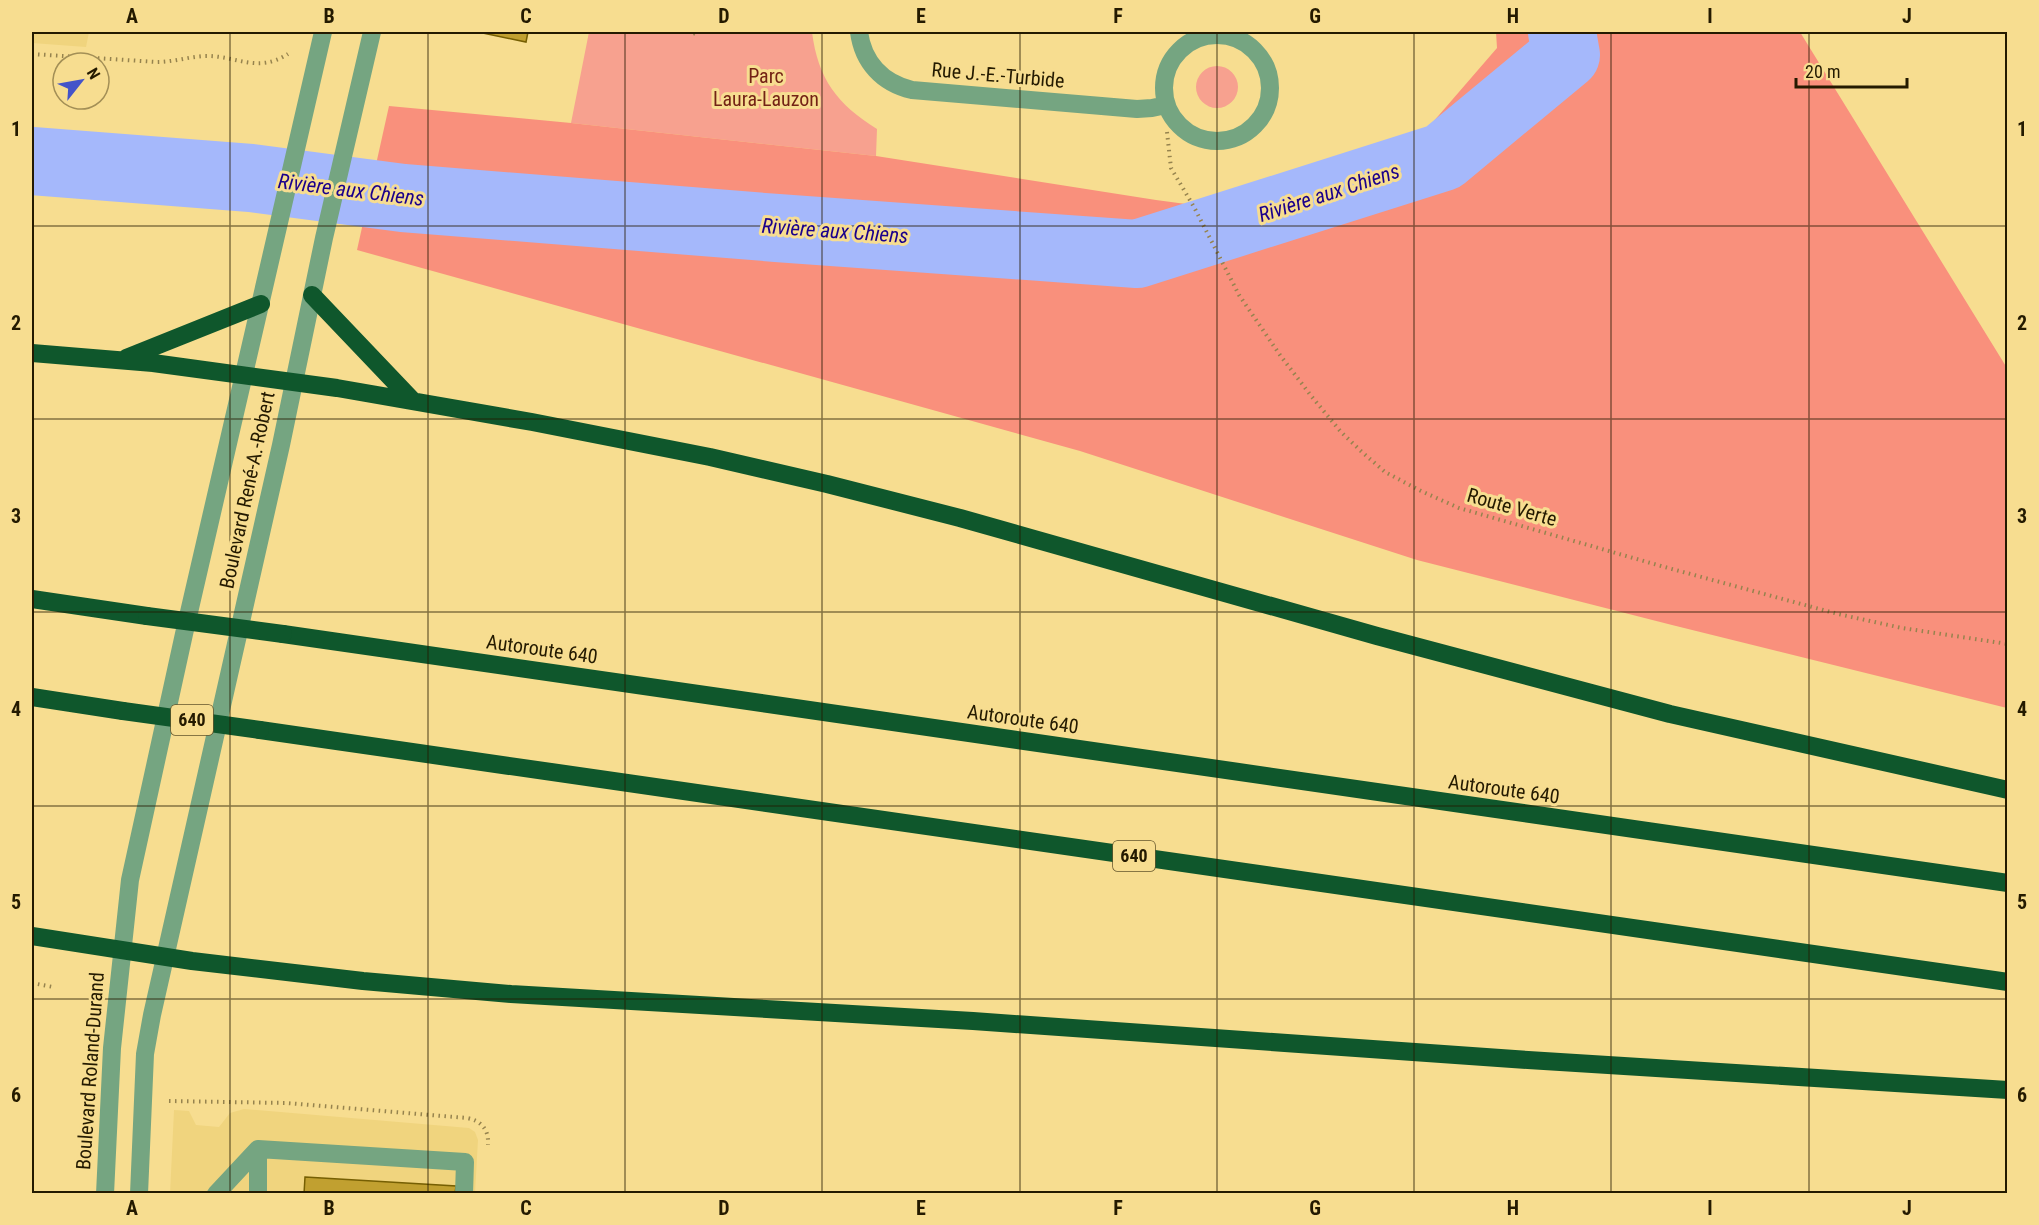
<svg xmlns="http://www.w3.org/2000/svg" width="2039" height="1225" font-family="'Roboto Condensed',sans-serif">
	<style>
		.built { fill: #f0d47e }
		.green { fill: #f7a18f }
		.forest { fill: #f9907c }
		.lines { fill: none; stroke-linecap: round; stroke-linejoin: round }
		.river { stroke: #a5b8fb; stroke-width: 68 }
		.building { fill: #c1a030; stroke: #765f03; stroke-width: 1.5 }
		.path { stroke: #96834e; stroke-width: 4; stroke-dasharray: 1.5 4.5; stroke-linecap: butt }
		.minor { stroke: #75a581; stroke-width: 18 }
		.highway { stroke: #0f572c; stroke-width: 18 }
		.highway-bridge { stroke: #0f572c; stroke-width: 18 }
		.grid { fill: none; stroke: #241a00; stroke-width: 1.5; stroke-opacity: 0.55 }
		.labels { text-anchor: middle; stroke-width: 6; stroke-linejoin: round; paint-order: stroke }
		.shield { fill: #f7dd90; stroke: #63542b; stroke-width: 1.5 }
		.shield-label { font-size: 18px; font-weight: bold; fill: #241a00 }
		.street-label { font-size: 20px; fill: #241a00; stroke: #f7dd90 }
		.park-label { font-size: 20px; fill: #732215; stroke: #f7dd90 }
		.water-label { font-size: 21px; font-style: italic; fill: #1a008b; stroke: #f7dd90 }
		.neatline { fill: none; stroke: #241a00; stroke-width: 2 }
		.grid-label { font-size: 20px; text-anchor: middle; font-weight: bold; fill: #241a00 }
	</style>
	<rect width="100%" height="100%" fill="#f7dd90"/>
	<path class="built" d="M32,32H89L86,47L32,43Z
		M244,1109L469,1128L475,1132L478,1140L475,1193L170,1194L174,1110L189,1111L196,1125L219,1127L230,1113Z"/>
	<path class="green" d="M589,32H812C818,79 837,104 877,129L876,156L571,123Z
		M1196 87a21 21 0 1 1 42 0a21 21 0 1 1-42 0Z"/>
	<path class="forest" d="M1496,32H1800L2007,368V708L1672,625L1417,560L1080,451L357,250L389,106L571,123L876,156L1156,200L1284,217L1420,137L1497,48Z"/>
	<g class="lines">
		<path class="river" d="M32,161L251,178L403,198L777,228L1137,254L1443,157L1566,55L1562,32"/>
	</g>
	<path class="building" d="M478,32H528L526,42Z
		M305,1177L456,1186L455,1194H304Z"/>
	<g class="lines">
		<path class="path" d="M693,34L697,32
			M32,54L157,62C173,62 188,57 204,56C236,55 257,74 288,54
			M1167,132L1171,168L1194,207L1239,295L1280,355L1312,397L1341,432L1362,452L1385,472L1421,491L1459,508L1661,566L1838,614L1902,628L2008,644
			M32,983L53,987
			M169,1101L286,1103L467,1118C482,1121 489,1130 488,1145"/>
		<path class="minor" d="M859,32C863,62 882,83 912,90L1137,109L1152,108L1166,105
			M1164 88a53 53 0 1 1 106 0a53 53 0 1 1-106 0Z
			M105,1194L112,1048L130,880L184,634L323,32
			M139,1194L145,1054L152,1015L281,445L324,238L372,32
			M216,1194L258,1149L465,1162L464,1194
			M258,1194V1149"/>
		<path class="highway" d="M312,295L413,401
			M32,353L153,363L337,388L532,422L710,457L827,484L960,518L1377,636L1670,714L2008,790
			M126,358L261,304
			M32,599L147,616
			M283,634L2008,883
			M32,697L123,711
			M260,730L2008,982
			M32,936L192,961L363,981L511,994L973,1021L1528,1060L2008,1090"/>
		<path class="highway-bridge" d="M147,616L283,634
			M123,711L260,730"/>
	</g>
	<path class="grid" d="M230,32V1194M428,32V1194M625,32V1194M822,32V1194M1020,32V1194M1217,32V1194M1414,32V1194M1611,32V1194M1809,32V1194M32,226H2008M32,419H2008M32,612H2008M32,806H2008M32,999H2008"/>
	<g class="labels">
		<g class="shield">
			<rect x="171" y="705" width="42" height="30" rx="4.5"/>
			<rect x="1113" y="841" width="42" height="30" rx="4.5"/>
		</g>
		<g class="shield-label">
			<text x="192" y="726">640</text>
			<text x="1134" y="862">640</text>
		</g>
		<g class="street-label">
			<text transform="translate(998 75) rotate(5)" y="7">Rue J.-E.-Turbide</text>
			<text transform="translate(247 490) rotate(-78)" y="7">Boulevard René-A.-Robert</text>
			<text transform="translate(1512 507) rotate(16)" y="7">Route Verte</text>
			<text transform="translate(542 649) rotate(8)" y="7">Autoroute 640</text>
			<text transform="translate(1023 719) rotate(8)" y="7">Autoroute 640</text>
			<text transform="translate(1504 789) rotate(8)" y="7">Autoroute 640</text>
			<text transform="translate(90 1071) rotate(-86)" y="7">Boulevard Roland-Durand</text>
		</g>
		<g class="park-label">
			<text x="766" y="83">Parc<tspan x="766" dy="23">Laura-Lauzon</tspan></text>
		</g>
		<g class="water-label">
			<text transform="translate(351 190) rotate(7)" y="7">Rivière aux Chiens</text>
			<text transform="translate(1329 193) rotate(-18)" y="7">Rivière aux Chiens</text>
			<text transform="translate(835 231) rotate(4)" y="7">Rivière aux Chiens</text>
		</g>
	</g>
	<rect width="2039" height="1225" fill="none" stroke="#f7dd90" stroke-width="66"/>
	<g transform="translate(81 81) rotate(59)"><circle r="28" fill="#f7dd90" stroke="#a38f56" stroke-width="1.5"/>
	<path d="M0-4.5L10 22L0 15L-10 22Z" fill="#4454c9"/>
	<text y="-9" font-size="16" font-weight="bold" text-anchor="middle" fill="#241a00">N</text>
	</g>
	<path d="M1796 78v9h111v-9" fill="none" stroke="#241a00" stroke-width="3"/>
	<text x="1805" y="78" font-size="18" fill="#241a00" stroke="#f7dd90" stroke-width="4.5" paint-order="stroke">20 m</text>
	<rect x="33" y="33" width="1973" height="1159" class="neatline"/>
	<g class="grid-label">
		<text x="132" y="23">A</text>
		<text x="329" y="23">B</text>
		<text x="526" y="23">C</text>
		<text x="724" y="23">D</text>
		<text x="921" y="23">E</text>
		<text x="1118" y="23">F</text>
		<text x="1315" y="23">G</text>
		<text x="1513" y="23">H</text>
		<text x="1710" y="23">I</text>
		<text x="1907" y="23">J</text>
		<text x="16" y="136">1</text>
		<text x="2022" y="136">1</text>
		<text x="16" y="330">2</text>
		<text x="2022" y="330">2</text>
		<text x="16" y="523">3</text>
		<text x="2022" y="523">3</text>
		<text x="16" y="716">4</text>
		<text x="2022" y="716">4</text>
		<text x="16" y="909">5</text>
		<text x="2022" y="909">5</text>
		<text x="16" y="1102">6</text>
		<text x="2022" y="1102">6</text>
		<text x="132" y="1215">A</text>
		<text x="329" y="1215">B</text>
		<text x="526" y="1215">C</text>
		<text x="724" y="1215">D</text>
		<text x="921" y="1215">E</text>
		<text x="1118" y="1215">F</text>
		<text x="1315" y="1215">G</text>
		<text x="1513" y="1215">H</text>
		<text x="1710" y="1215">I</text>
		<text x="1907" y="1215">J</text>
	</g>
</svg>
